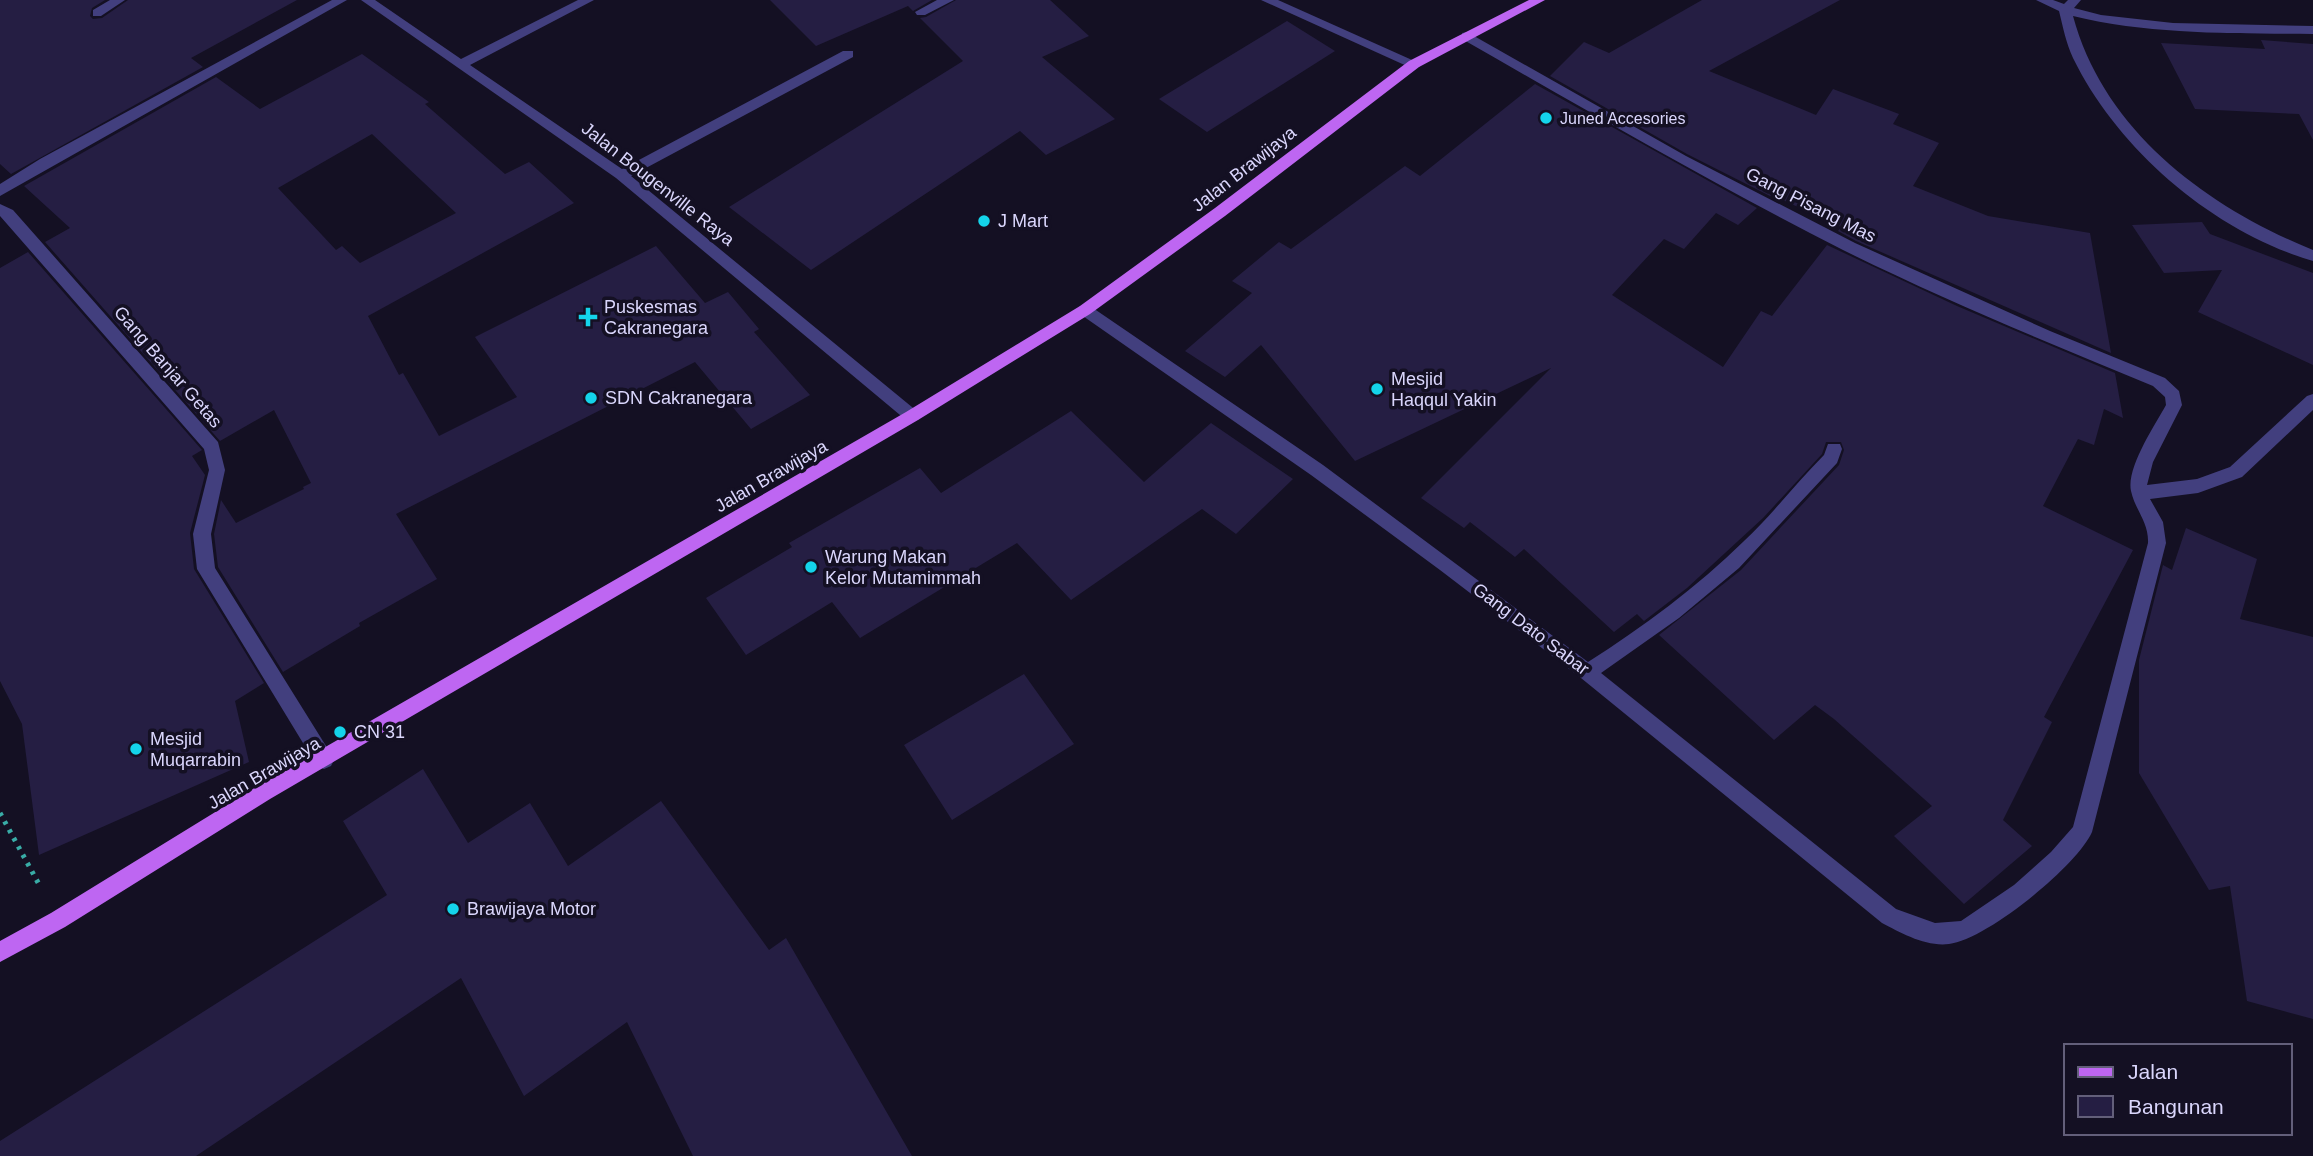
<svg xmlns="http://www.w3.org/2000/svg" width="2313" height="1156" font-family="Arial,sans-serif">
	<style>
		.building { fill: #251e43; fill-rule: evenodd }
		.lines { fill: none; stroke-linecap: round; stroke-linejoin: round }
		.path { stroke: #39aca6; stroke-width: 5; stroke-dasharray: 3.5 6; stroke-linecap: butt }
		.minor { fill: #423f7e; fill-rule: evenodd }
		.primary { fill: #be66f2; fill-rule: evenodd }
		.poi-dot { fill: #14d4ea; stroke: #141023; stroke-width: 2.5 }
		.labels { text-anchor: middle; stroke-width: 7; stroke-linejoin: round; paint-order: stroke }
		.far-poi-label { font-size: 16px; fill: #dad6fc; stroke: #141023; text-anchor: start }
		.street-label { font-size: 18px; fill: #dad6fc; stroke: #141023 }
		.poi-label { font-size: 18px; fill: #dad6fc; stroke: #141023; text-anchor: start }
	</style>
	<rect width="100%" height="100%" fill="#141023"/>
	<path class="building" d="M0,0H105L92,8L90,16L93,19L102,18L128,0H297L191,58L203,67L11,174L0,164Z
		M770,0H932L913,11L908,6L816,46Z
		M956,0H1050L1089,36L1042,57L1115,119L1046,155L1020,131L811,270L729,207L963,61L920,18L926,17Z
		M1702,0H1840L1709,71L1816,115L1833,89L1899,114L1893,124L1939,143L1913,186L1988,216L2090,233L2111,353L1856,241L1838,231L1841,227L1772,195L1770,196L1687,154L1550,76L1584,42L1609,53Z
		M1287,21L1335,51L1207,132L1159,99Z
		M2261,40L2313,44V140L2299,114L2195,109L2161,43L2265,49Z
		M362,54L429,102L425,104L505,174L529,162L574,203L368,316L399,375L403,373L439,436L517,397L475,337L656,246L705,303L728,292L759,329L754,332L810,395L751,429L695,362L396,514L437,579L359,623L360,626L283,672L218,567L214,534L221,500L236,523L304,489L303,487L311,483L274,410L220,441L45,242L70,228L24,186L216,77L260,109ZM372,134L456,213L360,263L342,246L336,250L278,188Z
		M1535,84L1757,208L1738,225L1716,213L1684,249L1664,239L1612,295L1723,367L1761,311L1772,316L1827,245L1957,306L2115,373L2123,418L2104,409L2094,445L2078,439L2043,506L2133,550L2044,717L2052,722L2003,820L2032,846L1964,904L1894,836L1932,806L1834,719L1815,705L1774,740L1659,635L1741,570L1839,465L1844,450L1841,442H1826L1822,454L1763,518L1687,588L1644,621L1637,614L1614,632L1524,549L1515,557L1470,522L1464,528L1421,498L1551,368L1355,461L1261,345L1225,377L1185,351L1252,293L1232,281L1279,242L1291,249L1405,166L1420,176Z
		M2202,222L2210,234L2313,273V365L2198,312L2222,270L2164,273L2132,225Z
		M28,252L202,450L192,456L205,475L190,533L194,569L264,683L235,701L249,762L39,855L22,724L0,681V268Z
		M1071,411L1144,482L1211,423L1293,479L1236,534L1202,509L1071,600L1017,543L860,638L832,602L746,655L706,598L792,547L789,543L920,468L941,493Z
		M2186,528L2257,559L2240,619L2313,637V1019L2247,1001L2230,886L2209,890L2139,773V660L2163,565L2172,570Z
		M1024,674L1074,744L952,820L904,745Z
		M423,769L468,843L530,803L568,866L661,801L769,950L786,938L912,1156H693L627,1022L524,1096L461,978L196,1156H0V1141L387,895L343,821Z"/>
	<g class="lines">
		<path class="path" d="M0,813L41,888"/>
		<path class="minor" d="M110,0H125L101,16H93V10Z
			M332,0H347L0,196V184L40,159Z
			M361,0H375L461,59L578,0H594L470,65L622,169L843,51H853V57L631,176L918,412L920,416L918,420H906L616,178Z
			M937,0H954L925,15H917L915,12Z
			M1261,0H1278L1421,64L1419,67H1409Z
			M2036,0H2053L2064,4L2068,0H2081L2074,8L2101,15L2173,23L2313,26V34C2232,33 2151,35 2073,16C2104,131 2207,207 2313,250V261C2214,232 2118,150 2073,58C2066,43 2063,27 2059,11Z
			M1467,32L1686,156L1855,243L2050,331L2165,378L2179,391L2182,405L2153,462L2147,485L2197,479L2230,467L2307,396L2313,394V410L2242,477L2198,493L2150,499L2163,522L2166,543L2092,832C2077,866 1986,940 1949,944C1926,947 1901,933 1882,923L1581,678L1440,570L1311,475L1080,314L1077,310L1080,306H1090L1323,465L1588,662C1643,627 1697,587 1744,541C1773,514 1796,483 1824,455L1828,444H1840L1842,449L1837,463L1739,568L1679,618L1601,673L1896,909L1935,923L1961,921L2014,885L2051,852L2073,827L2148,543C2149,522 2135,510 2131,491C2126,468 2155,425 2166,405L2165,397L2153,386C2049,343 1944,300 1843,250C1713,184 1588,111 1462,39V33Z
			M0,204L13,210L218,442L225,470L211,534L215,568L331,754L334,760L331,766L324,769L317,766L197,569L193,534L209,470L204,449L0,216Z"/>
		<path class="primary" d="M1529,0H1545L1419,67L1225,216L1090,314L918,420L270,799L65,927L0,962V941L51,913L256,787L906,412L1080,306L1215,208L1409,61Z"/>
	</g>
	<g class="poi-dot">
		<circle cx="1546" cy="118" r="7"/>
		<circle cx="984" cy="221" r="7"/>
		<path d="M584.5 306.5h7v7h7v7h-7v7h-7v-7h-7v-7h7z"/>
		<circle cx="1377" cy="389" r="7"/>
		<circle cx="591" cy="398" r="7"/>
		<circle cx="811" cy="567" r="7"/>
		<circle cx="340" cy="732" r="7"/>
		<circle cx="136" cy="749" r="7"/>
		<circle cx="453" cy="909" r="7"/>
	</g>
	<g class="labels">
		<g class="far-poi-label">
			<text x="1560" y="124">Juned Accesories</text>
		</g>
		<g class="street-label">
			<text transform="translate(1244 169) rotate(-38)" y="6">Jalan Brawijaya</text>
			<text transform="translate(658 184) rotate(38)" y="6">Jalan Bougenville Raya</text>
			<text transform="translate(1811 205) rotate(27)" y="6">Gang Pisang Mas</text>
			<text transform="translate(168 367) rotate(49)" y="6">Gang Banjar Getas</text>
			<text transform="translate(771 476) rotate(-30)" y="6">Jalan Brawijaya</text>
			<text transform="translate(1531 629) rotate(37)" y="6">Gang Dato Sabar</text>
			<text transform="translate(264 773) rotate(-30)" y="6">Jalan Brawijaya</text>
		</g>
		<g class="poi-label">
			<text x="998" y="227">J Mart</text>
			<text x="604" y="313">Puskesmas<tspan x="604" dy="21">Cakranegara</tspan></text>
			<text x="1391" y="385">Mesjid<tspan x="1391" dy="21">Haqqul Yakin</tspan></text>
			<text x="605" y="404">SDN Cakranegara</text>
			<text x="825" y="563">Warung Makan<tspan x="825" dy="21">Kelor Mutamimmah</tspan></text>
			<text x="354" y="738">CN 31</text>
			<text x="150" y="745">Mesjid<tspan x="150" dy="21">Muqarrabin</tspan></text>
			<text x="467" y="915">Brawijaya Motor</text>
		</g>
	</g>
	<rect x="2064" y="1044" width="228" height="91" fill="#141023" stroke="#635f7a" stroke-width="2"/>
	<rect x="2078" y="1067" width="35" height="10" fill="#be66f2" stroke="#635f7a" stroke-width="2"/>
	<text x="2128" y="1079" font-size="21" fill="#dad6fc">Jalan</text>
	<rect x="2078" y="1096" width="35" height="21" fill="#251e43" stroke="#635f7a" stroke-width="2"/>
	<text x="2128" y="1114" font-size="21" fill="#dad6fc">Bangunan</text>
</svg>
